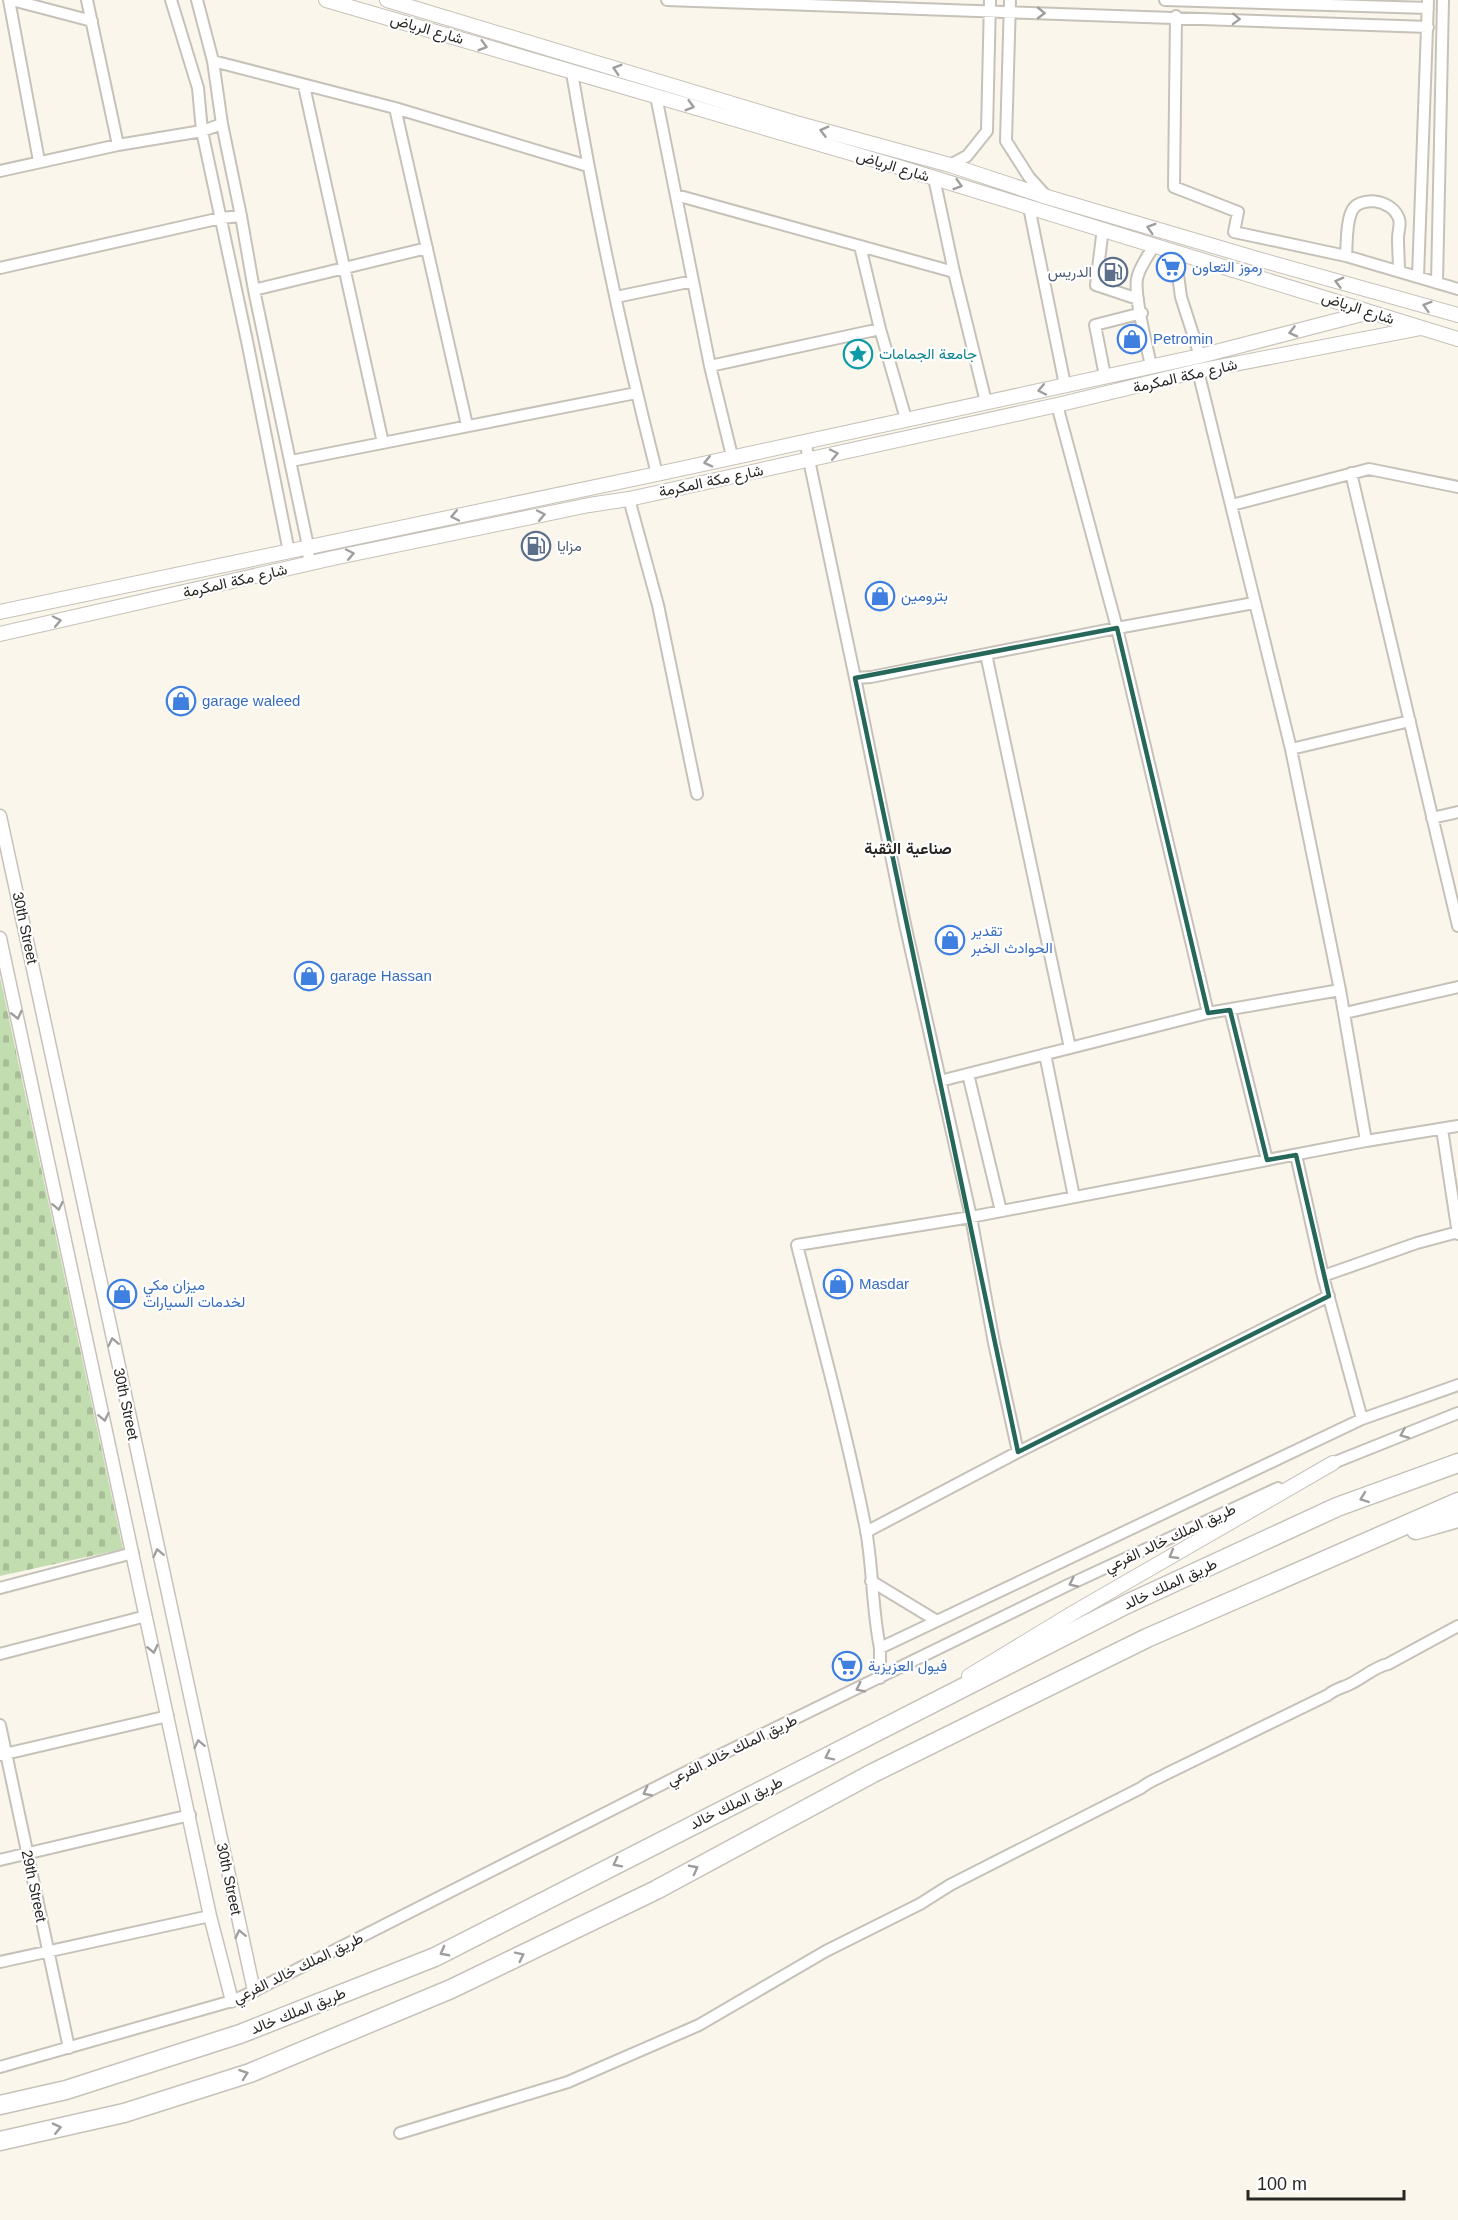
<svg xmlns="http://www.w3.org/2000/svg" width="1458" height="2220" font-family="Helvetica,Vazirmatn,sans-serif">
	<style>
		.cemetery { fill: url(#cemetery-stones) }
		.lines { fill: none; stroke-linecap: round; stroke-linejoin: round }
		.minor-casing { stroke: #c6c2b9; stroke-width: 14 }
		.tertiary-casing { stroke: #c6c2b9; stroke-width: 15 }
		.secondary-casing { stroke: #c6c2b9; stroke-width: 16 }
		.motorway-casing { stroke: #c6c2b9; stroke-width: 21 }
		.minor { stroke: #fff; stroke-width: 10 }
		.tertiary { stroke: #fff; stroke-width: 12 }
		.secondary { stroke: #fff; stroke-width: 14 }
		.motorway { stroke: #fff; stroke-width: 18 }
		.oneway { stroke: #9f9e9c }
		.marked { fill: none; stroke: #256859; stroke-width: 4.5; stroke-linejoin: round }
		.labels { text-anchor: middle; stroke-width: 4.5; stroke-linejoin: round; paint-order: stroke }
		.street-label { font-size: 15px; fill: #292724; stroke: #fff }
		.shop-label { font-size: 15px; fill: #366cbe; stroke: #fff; text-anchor: start }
		.service-label { font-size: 15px; fill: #4e5e75; stroke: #fff; text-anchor: end }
		.culture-label { font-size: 15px; fill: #0d838f; stroke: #fff; text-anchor: start }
		.neighbourhood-label { font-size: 16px; font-weight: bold; fill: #292724; stroke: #fff }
	</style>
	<defs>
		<pattern id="cemetery-stones" width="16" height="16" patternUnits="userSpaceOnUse" patternTransform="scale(1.5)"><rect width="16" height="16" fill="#c2deb0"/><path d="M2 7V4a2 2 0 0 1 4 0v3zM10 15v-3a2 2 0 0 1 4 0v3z" fill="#a7be97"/></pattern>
	</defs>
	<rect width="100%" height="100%" fill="#fbf6ec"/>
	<path class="cemetery" d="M0,977L123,1549L0,1576Z"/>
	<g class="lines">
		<g class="minor-casing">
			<path id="minor" d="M9,0L39,161
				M12,0L92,21
				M87,0L118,145
				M171,0L198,88L202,131L247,341L289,552
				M197,0L213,61L222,124L241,216L254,290L308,546L309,563
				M667,0C921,8 1175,16 1428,27
				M1010,0L1006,141L1029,177L1047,197
				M1165,0L1428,8
				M1176,16L1174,187L1238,212L1234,232L1346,256L1458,289
				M213,61L395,108L588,166
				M572,73C595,208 623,341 657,474
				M304,86L383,443
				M656,96L710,366L732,456
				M395,108L467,425
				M950,165L967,156L987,131L990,0
				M0,171L118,145L202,131L222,124
				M934,178L954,272L986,402
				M676,195L954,272
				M1029,207L1065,385
				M1103,228L1096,285L1138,299
				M860,246L880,329L906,419
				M1175,252L1181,297L1200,356
				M1346,256C1347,243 1346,225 1351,213C1357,195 1392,198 1399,219C1401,225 1398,231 1398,238C1398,249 1399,260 1399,271
				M0,268L221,218L241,216
				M1418,277L1428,0
				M1437,283L1443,0
				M254,290L427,248
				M616,297L693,281
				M710,366L880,329
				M1151,366C1147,345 1134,298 1137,279C1139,267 1148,256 1154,246
				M1198,371L1291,749L1340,990L1366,1141
				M1105,376L1095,325L1142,313
				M805,441L855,678L871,677L1117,628L1057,405
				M291,461L636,393
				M1351,473L1458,926
				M629,499L658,605L697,794
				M1232,505L1369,469L1458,487
				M986,654L1070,1048
				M855,678L905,924L971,1217L994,1343L1018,1452
				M1291,749L1410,721
				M1432,818L1458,812
				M1230,1010L1267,1160
				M1208,1013L1117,628L1254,603
				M1345,1013L1458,987
				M1045,1054L1074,1197
				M968,1074L1001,1211
				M940,1081L1208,1013L1340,990
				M1458,1126L1366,1141L971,1217L797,1245C821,1340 847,1434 866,1530C873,1569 872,1609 880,1648L1362,1419L1458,1385
				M1442,1129L1458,1234
				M1296,1155L1323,1276L1362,1419
				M1323,1276L1417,1243L1458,1232
				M1328,1465L1458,1413
				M866,1532L1018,1452L1329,1296
				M871,1581L937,1621
				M0,1588L133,1553
				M0,1654L146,1616
				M880,1678V1648
				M0,1725L69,2048
				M1,1755L168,1716
				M0,1860L190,1815
				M0,1962L210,1916
				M0,2067L232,2001L254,1991L708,1761L1066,1586L1278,1488
				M400,2133L568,2082L699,2025L826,1951L920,1904L950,1885L1141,1788C1148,1782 1157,1779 1166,1774L1328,1695C1335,1689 1342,1688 1350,1684C1363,1678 1374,1667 1388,1664L1458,1626"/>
		</g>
		<g class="tertiary-casing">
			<path id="tertiary" d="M0,816L254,1991
				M0,938L210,1916L232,2001"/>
		</g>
		<g class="secondary-casing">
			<path id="secondary" d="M326,0L892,165L1458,339
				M387,0L796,123L950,165L1047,197L1254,258L1458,315
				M0,612L657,474L1200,356L1370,312
				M0,634L333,558L589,505L629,499L1057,405L1198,371L1421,328
				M969,1676L1073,1613L1333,1463"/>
		</g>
		<g class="motorway-casing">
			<path id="motorway" d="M1416,1530L1458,1518
				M0,2105L66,2090L240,2034L435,1957L1127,1604L1337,1507L1458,1463
				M0,2141L124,2113L250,2073L451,1989L656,1890L873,1773L1147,1638L1458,1502"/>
		</g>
		<use href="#minor" class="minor"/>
		<use href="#tertiary" class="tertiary"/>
		<use href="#secondary" class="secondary"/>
		<use href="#motorway" class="motorway"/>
	</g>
	<defs><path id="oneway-chevron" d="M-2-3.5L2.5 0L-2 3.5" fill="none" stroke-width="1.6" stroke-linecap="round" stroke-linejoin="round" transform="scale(1.5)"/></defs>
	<g class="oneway">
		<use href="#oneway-chevron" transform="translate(1041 13) rotate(1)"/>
		<use href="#oneway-chevron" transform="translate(1236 19) rotate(2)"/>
		<use href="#oneway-chevron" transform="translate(483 46) rotate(16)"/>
		<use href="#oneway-chevron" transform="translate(617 69) rotate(-163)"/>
		<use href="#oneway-chevron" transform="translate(690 106) rotate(16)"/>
		<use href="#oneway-chevron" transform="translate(824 131) rotate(-165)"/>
		<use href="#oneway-chevron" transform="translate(958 185) rotate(17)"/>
		<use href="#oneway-chevron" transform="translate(1151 228) rotate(-163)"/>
		<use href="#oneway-chevron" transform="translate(1339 282) rotate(-165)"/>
		<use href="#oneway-chevron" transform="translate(1427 306) rotate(-163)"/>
		<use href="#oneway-chevron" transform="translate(1293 332) rotate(166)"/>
		<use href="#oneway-chevron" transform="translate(1042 390) rotate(168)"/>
		<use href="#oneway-chevron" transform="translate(834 454) rotate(-12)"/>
		<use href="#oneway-chevron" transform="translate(708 462) rotate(167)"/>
		<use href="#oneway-chevron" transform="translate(541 515) rotate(-12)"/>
		<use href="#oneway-chevron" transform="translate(455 516) rotate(168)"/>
		<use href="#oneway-chevron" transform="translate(350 554) rotate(-12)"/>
		<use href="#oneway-chevron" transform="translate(57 621) rotate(-12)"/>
		<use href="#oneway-chevron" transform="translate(17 1015) rotate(77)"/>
		<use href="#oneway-chevron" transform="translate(58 1206) rotate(78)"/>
		<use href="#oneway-chevron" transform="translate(113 1342) rotate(-102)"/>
		<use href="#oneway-chevron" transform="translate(104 1417) rotate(78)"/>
		<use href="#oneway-chevron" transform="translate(1404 1434) rotate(158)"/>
		<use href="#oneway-chevron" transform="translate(1364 1498) rotate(160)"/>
		<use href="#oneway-chevron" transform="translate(158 1553) rotate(-102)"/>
		<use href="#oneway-chevron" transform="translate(1173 1555) rotate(150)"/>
		<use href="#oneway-chevron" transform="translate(1073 1583) rotate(155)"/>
		<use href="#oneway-chevron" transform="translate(153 1649) rotate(78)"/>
		<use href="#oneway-chevron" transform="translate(860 1688) rotate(154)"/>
		<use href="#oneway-chevron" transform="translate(199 1744) rotate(-102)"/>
		<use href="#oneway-chevron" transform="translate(829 1756) rotate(154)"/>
		<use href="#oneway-chevron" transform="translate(647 1792) rotate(153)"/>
		<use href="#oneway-chevron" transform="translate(617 1863) rotate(153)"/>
		<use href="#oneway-chevron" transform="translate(694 1869) rotate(-28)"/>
		<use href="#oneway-chevron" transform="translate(240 1934) rotate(-102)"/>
		<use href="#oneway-chevron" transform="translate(444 1952) rotate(152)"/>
		<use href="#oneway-chevron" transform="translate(520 1956) rotate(-26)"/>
		<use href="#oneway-chevron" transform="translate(244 2074) rotate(-19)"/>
		<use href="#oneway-chevron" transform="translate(57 2128) rotate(-13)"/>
	</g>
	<path class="marked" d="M1117,628L1208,1013L1230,1010L1267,1160L1296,1155L1329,1296L1018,1452L855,678Z"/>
	<defs>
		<g id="supermarket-ring" transform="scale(1.5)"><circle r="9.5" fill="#fff" stroke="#3f7fe0" stroke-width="1.5"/><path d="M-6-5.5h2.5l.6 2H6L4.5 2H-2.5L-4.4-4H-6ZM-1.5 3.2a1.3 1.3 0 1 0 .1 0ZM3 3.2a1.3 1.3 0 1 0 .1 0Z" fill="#3f7fe0"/></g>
		<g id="fuel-ring" transform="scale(1.5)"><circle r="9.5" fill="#fff" stroke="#5c6f8a" stroke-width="1.5"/><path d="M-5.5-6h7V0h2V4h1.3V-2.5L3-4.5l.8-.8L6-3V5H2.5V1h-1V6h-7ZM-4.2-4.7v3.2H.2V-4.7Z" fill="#5c6f8a"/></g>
		<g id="shop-ring" transform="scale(1.5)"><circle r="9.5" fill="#fff" stroke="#3f7fe0" stroke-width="1.5"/><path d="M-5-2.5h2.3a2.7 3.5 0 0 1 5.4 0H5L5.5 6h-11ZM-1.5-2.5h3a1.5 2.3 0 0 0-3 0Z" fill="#3f7fe0"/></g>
		<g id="sight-ring" transform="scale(1.5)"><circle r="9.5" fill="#fff" stroke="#0f9aa8" stroke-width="1.5"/><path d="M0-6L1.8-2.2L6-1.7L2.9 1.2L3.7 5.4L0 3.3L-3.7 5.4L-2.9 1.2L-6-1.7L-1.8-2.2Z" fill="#0f9aa8"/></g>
	</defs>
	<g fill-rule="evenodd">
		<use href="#supermarket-ring" x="1171" y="267"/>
		<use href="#fuel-ring" x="1113" y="272"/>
		<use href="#shop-ring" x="1132" y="339"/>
		<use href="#sight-ring" x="858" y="354"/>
		<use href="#fuel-ring" x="536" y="546"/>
		<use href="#shop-ring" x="880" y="596"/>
		<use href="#shop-ring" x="181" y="701"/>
		<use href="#shop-ring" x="950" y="940"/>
		<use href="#shop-ring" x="309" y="976"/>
		<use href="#shop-ring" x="838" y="1284"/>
		<use href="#shop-ring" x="122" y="1294"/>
		<use href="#supermarket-ring" x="847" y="1666"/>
	</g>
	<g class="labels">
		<g class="street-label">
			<text transform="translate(427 29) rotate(16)" y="5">شارع الرياض</text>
			<text transform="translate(893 166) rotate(17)" y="5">شارع الرياض</text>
			<text transform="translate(1358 308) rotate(18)" y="5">شارع الرياض</text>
			<text transform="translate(1185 376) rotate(-13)" y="5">شارع مكة المكرمة</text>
			<text transform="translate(711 481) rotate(-12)" y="5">شارع مكة المكرمة</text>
			<text transform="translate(235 581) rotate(-13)" y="5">شارع مكة المكرمة</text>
			<text transform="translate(25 928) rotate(78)" y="5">30th Street</text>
			<text transform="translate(126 1404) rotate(78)" y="5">30th Street</text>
			<text transform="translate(1170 1538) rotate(-25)" y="5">طريق الملك خالد الفرعي</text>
			<text transform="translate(1170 1584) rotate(-25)" y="5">طريق الملك خالد</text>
			<text transform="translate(732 1750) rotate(-26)" y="5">طريق الملك خالد الفرعي</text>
			<text transform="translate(736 1803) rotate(-26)" y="5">طريق الملك خالد</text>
			<text transform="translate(229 1879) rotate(78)" y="5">30th Street</text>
			<text transform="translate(34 1886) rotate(78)" y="5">29th Street</text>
			<text transform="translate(298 1968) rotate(-26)" y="5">طريق الملك خالد الفرعي</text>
			<text transform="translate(298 2011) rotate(-22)" y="5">طريق الملك خالد</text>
		</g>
		<g class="shop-label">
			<text x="1192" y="272">رموز التعاون</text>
			<text x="1153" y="344">Petromin</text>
			<text x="901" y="601">بترومين</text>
			<text x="202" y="706">garage waleed</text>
			<text x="971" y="936">تقدير<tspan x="971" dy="17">الحوادث الخبر</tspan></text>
			<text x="330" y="981">garage Hassan</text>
			<text x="859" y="1289">Masdar</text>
			<text x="143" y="1290">ميزان مكي<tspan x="143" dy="17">لخدمات السيارات</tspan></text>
			<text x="868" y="1671">فيول العزيزية</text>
		</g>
		<g class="service-label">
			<text x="1092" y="277">الدريس</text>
			<text x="557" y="551" text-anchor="start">مزايا</text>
		</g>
		<g class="culture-label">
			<text x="879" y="359">جامعة الجمامات</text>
		</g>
		<g class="neighbourhood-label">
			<text x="908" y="854">صناعية الثقبة</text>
		</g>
	</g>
	<path d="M1248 2190v9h156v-9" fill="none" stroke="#292724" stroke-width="3"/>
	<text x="1257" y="2190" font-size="18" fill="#292724" stroke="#ffffff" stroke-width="4.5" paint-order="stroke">100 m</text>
</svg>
